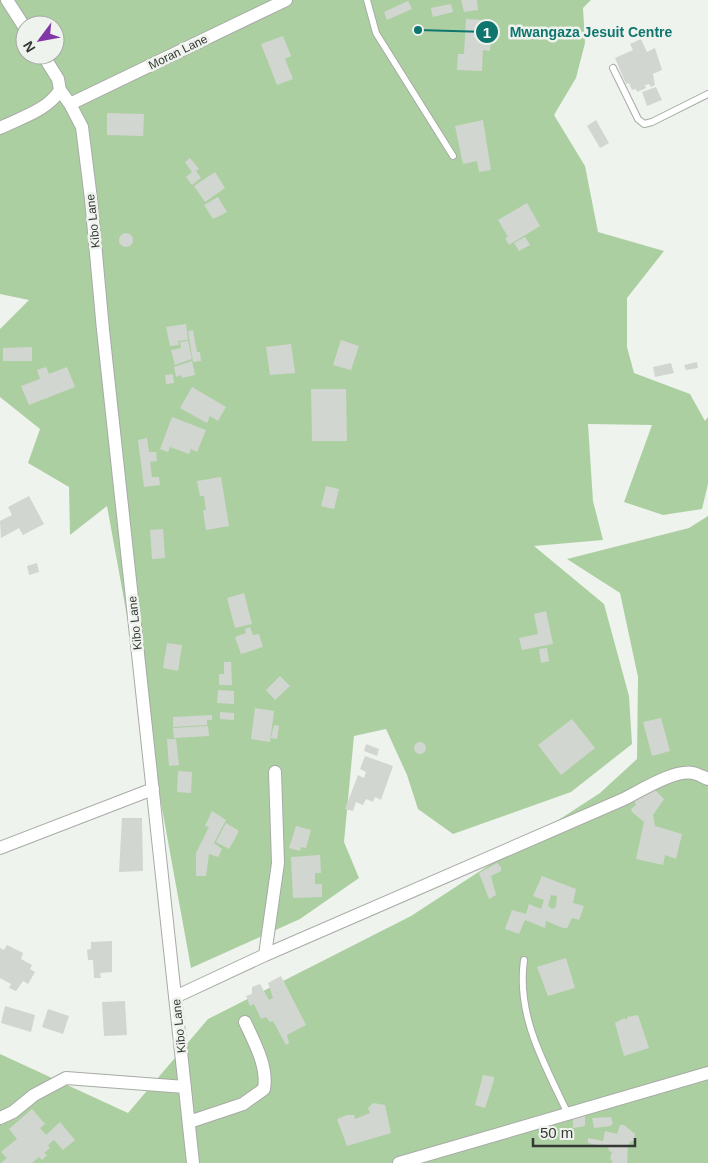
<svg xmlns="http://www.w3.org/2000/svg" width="708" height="1163" font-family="Helvetica,sans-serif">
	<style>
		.green { fill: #accfa2; fill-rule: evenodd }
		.building { fill: #d2d6d0; fill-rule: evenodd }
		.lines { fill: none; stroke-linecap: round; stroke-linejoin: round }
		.service-casing { stroke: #a7aba5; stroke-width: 8 }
		.minor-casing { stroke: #a7aba5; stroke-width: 14 }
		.service { stroke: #fff; stroke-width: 6 }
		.minor { stroke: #fff; stroke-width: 12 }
		.labels { text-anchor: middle; stroke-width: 5; stroke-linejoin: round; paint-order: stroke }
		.street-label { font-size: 12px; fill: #363836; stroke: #eff3ed }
		.leader { fill: none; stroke: #0f766e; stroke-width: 2 }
		.callout-dot { fill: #0f766e; stroke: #eff3ed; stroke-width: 2 }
		.mark-label { font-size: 15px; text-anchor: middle; font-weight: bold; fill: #fff }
		.callout-label { font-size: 14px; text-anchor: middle; font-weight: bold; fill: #0f766e; stroke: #eff3ed; stroke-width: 5; stroke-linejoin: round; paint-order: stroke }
	</style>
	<rect width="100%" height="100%" fill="#eff3ed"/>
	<path class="green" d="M0,0H591L583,8L585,43L576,78L554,115L585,166L598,232L664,251L627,298V347L634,373L690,394L705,421L708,417V484L702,509L663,515L624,502L652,425L588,424L593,501L603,540L534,546L604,604L629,696L632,744L571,792L453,834L418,809L407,775L386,729L354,736L344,842L359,878L300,919L191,968L107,506L70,535L69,487L28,463L40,429L0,397V329L29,300L0,294ZM25,25H55V55H25Z
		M708,516V1163H0V1054L128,1113L208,1019L411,916L600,793L637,759L638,677L620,593L567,559L689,528Z"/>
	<path class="building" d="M461,0H477L478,10L464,12Z
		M408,1L412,9L387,20L384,12Z
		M451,4L453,12L433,17L431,8Z
		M466,19L482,20V32L491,33L490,51L483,50L482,71L457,70L458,54H464Z
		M283,36L291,56L285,59L293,79L277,85L261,44Z
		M641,39L647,52L655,48L662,70L653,74L655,85L651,87L649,84L645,85L646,88L637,92L636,89L632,90L629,83L626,84L615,58L633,50L630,44Z
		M656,87L662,100L647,106L642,92Z
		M107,113L144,114L143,136L107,135Z
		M483,120L491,170L479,172L477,161L463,164L455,126Z
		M596,120L609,143L600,148L587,126Z
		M190,158L199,169L196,171L201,178L192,185L186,177L192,172L185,162Z
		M215,172L225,188L205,202L194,186Z
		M218,197L227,212L213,219L204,205Z
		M527,203L540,226L509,245L505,238L508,237L498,220Z
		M119 240a7 7 0 1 1 14 0a7 7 0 1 1-14 0Z
		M525,237L530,245L519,251L514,243Z
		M186,324L188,340L178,341L179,345L170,346L166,327Z
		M193,330L197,352H200L201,361L193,362L188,331Z
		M341,340L359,346L351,370L333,365Z
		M188,341L192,359L175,365L171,350L181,348L180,342Z
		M291,344L295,373L270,375L266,347Z
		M32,347V361H3V348Z
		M192,361L195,375L182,378L181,375L176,377L174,367Z
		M697,362L698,368L686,370L684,365Z
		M671,363L674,373L655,377L653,367Z
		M46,367L49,374L67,367L75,387L29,405L21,386L40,379L37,370Z
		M173,374L174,383L166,384L165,375Z
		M192,387L226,407L218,421L210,416L207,423L180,408Z
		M311,389H346L347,441H312Z
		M172,417L206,430L197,452L191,449L189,454L170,447L168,452L160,449Z
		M147,438L149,452H156L157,461L150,462L152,477H159L160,485L144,487L138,440Z
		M221,477L229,526L206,530L203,510H206L204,496H200L197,481Z
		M326,486L339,489L334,509L321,506Z
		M29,496L44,524L23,535L19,528L1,538L0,521L12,515L8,507Z
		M163,529L165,558L152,559L150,530Z
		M37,563L39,572L29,575L27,566Z
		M244,593L252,624L235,628L227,598Z
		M546,611L553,644L522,650L519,638L538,634L534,614Z
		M250,627L253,635L259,634L263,647L241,654L235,637L246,633L245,629Z
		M167,643L182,645L178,671L163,668Z
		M547,648L549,661L541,663L539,649Z
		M224,662H231L232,685H219V674H224Z
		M280,676L290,686L275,700L266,690Z
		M218,690L234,691V704L217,703Z
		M255,708L274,711L270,742L251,739Z
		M220,712L234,713V720L220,719Z
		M212,715V720H207V725L173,727V717Z
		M661,718L670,751L652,756L643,722Z
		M572,719L595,748L561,775L538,745Z
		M274,725L279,726L277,739L271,738Z
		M208,726L209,736L174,738L173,728Z
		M167,739H176L179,765L169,766Z
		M414 748a6 6 0 1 1 12 0a6 6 0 1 1-12 0Z
		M366,744L379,749L377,756L364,751Z
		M365,756L393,766L381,800L375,797L373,802L366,799L363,805L356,802L353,811L345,809L358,775L364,778L366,772L360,769Z
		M178,771L192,772L191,793L177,792Z
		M651,786L664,799L653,815L655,826L682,834L676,859L665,855L663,865L636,859L644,822L632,812L631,809L636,805L634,800Z
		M212,811L226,820L214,843L222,849L218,857L209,854L206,876H196V853L209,827L205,826Z
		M122,818H142L143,871L119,872Z
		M226,823L239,831L229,849L216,842Z
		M296,826L311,830L306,848L301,847L300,851L289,848Z
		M320,855L321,873H315V884H322V897L293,898L291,857Z
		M497,863L501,867V871L491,876L496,895L489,899L479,873Z
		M542,876L576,889L573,903L584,906L579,920L572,918L567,928H563L546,921L545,928L525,920L519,934L505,929L512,910L526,914L529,904L541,909L544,900L533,896ZM551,895L557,896L556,907L552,909L548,906Z
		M112,941V972L100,973L101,978H94L93,960H88L87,950L91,949V942Z
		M7,945L23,953L21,959L32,965L30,969L35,972L28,984L23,981L16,991L9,988L11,984L0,978V948L4,950Z
		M566,958L575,988L548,996L537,967Z
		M281,976L306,1025L287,1035L289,1043L286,1045L273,1021L270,1022L266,1017L261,1019L254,1004L250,1006L246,996L252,994V987L260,984L269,1000L273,998L268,983Z
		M125,1001L127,1035L104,1036L102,1002Z
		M5,1006L35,1015L31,1032L1,1023Z
		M48,1009L69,1016L63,1034L42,1027Z
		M638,1015L649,1048L624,1056L615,1023L624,1018L627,1020V1017Z
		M483,1075L494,1077V1080L485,1108L475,1105Z
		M373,1103L385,1105L391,1133L347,1146L337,1119L347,1115H354L355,1119L370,1113L368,1108Z
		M32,1109L45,1124L40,1128L46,1135L60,1122L75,1140L63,1150L54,1140L48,1145L50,1148L44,1153L47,1155L42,1160L39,1157L32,1163H1L7,1158L1,1152L17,1139L9,1129Z
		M580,1114L585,1115V1126L573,1128V1117H580Z
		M611,1117L613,1124L610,1126L594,1128L592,1118Z
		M620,1125H624L635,1134L634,1141H631L628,1145L627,1163H613L610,1158L612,1152L609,1151L608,1147L588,1143V1138L603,1141L605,1131L617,1134Z"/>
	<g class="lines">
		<g class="service-casing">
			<path id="service" d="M367,0L376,33L453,156
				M613,68L638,119L644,124L652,122L708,94
				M524,960C516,1016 545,1065 568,1114"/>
		</g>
		<g class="minor-casing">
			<path id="minor" d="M7,0L25,28
				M43,55L58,79L60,90L70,104L82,127L91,199L103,330L193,1163
				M70,104L286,0
				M0,128C20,118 48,110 60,90
				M0,848L153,789
				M265,955L278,863L275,772
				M175,997L265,955L624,799C640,791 675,769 693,773C698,774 703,777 708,779
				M0,1118L13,1112L34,1095L66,1078L185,1087
				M189,1122L243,1104L264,1089C268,1066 254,1042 245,1022
				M399,1163L708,1073"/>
		</g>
		<use href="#service" class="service"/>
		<use href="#minor" class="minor"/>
	</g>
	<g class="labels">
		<g class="street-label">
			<text transform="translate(178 52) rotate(-26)" y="4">Moran Lane</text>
			<text transform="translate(93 221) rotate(-96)" y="4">Kibo Lane</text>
			<text transform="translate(135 623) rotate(-96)" y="4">Kibo Lane</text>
			<text transform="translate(179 1026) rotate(-96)" y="4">Kibo Lane</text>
		</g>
	</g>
	<path class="leader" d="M418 30L487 32"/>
	<g class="callout-dot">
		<circle cx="418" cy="30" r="5"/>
		<circle cx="487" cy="32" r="12"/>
	</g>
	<g class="mark-label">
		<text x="487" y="38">1</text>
	</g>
	<g class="callout-label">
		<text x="591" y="37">Mwangaza Jesuit Centre</text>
	</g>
	<g transform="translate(40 40) rotate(238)"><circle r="24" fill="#eff3ed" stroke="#a5a8a4"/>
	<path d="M0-4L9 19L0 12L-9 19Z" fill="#8237a9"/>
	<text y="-8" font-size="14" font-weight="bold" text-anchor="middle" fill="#363836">N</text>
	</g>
	<path d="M533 1138v8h102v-8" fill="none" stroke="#363836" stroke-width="2.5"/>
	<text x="540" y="1138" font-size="15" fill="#363836" stroke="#eff3ed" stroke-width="4" paint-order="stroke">50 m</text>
</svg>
